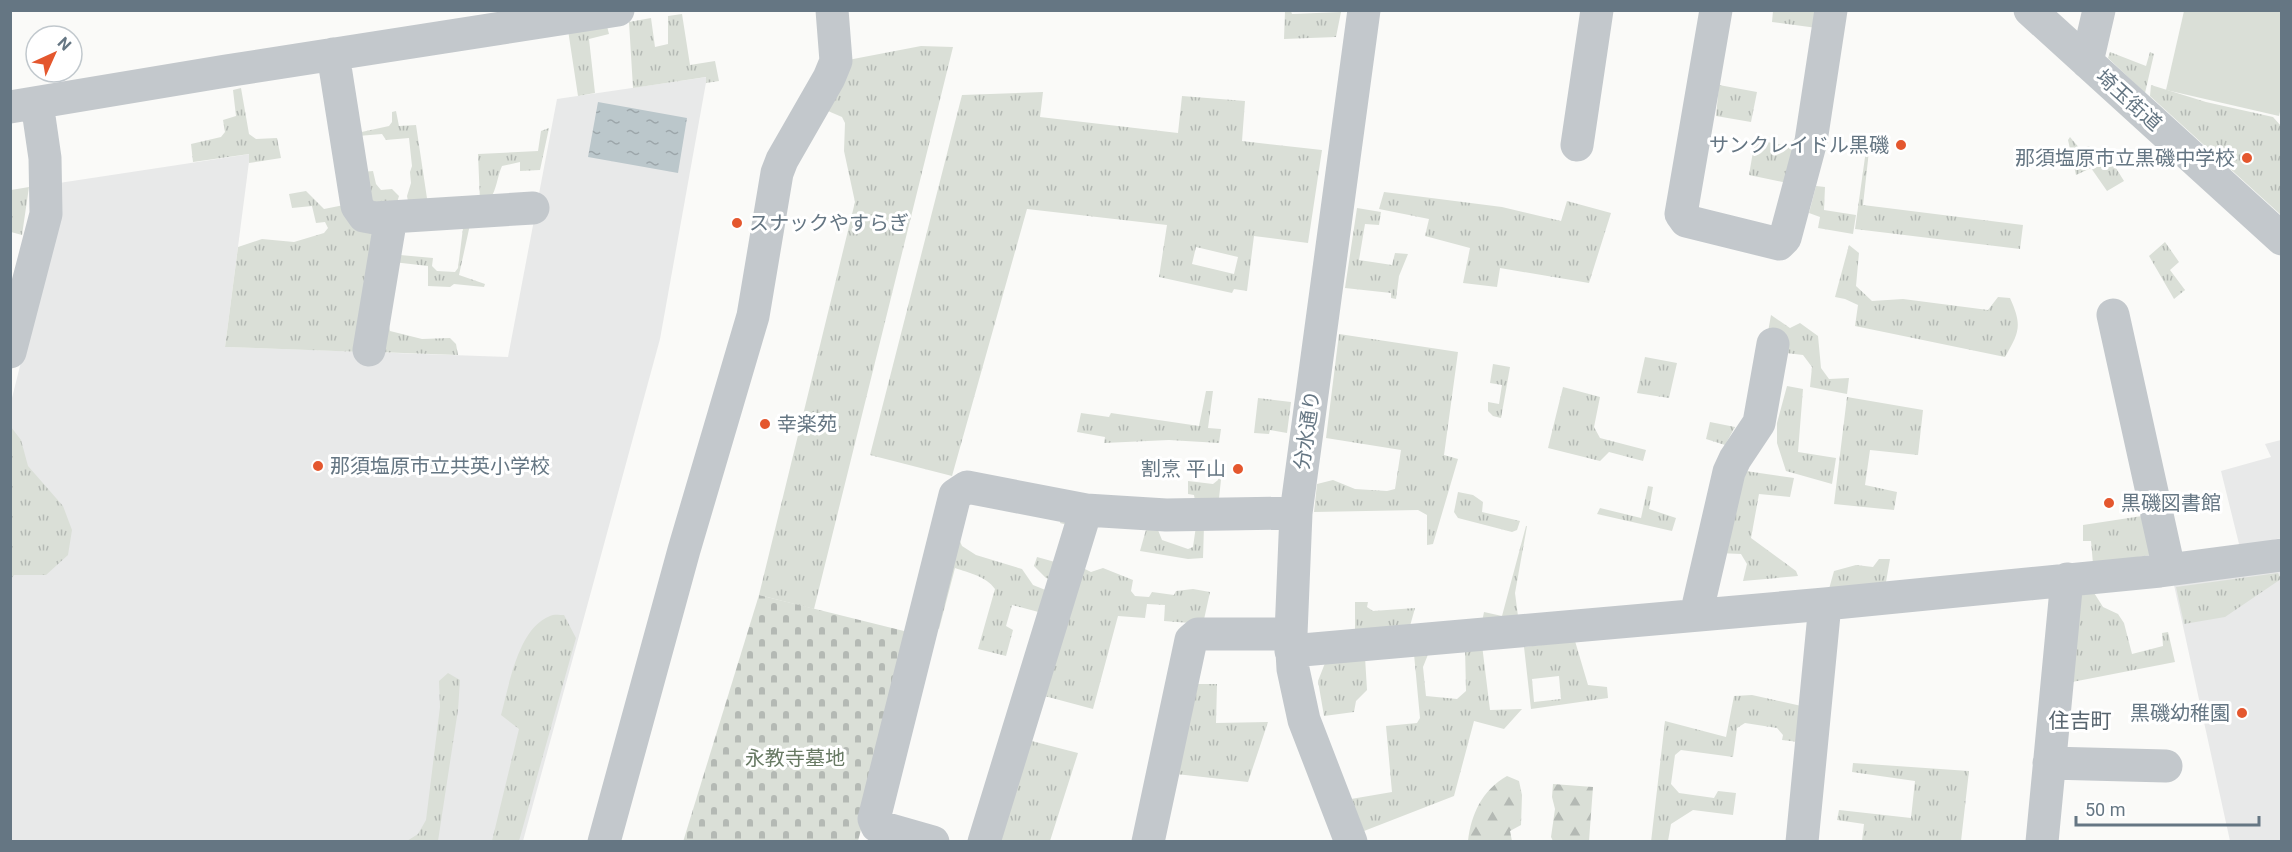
<svg xmlns="http://www.w3.org/2000/svg" width="2292" height="852" font-family="Roboto,'Noto Sans JP',sans-serif">
	<style>
		.built { fill: #e8e9e9 }
		.grass { fill: url(#grass-tufts); fill-rule: evenodd }
		.forest { fill: url(#forest-firs) }
		.cemetery { fill: url(#cemetery-stones) }
		.garden { fill: #dadfd7 }
		.water { fill: url(#water-ripples) }
		.lines { fill: none; stroke-linecap: round; stroke-linejoin: round }
		.minor { stroke: #c3c8cc; stroke-width: 33 }
		.poi-dot { fill: #e4572e; stroke: #fff; stroke-width: 2 }
		.labels { text-anchor: middle; stroke-width: 6; stroke-linejoin: round; paint-order: stroke }
		.street-label { font-size: 20px; fill: #657683; stroke: #fff }
		.poi-label { font-size: 20px; fill: #657683; stroke: #fff; text-anchor: end }
		.park-label { font-size: 20px; fill: #687a64; stroke: #fff }
		.neighbourhood-label { font-size: 21px; fill: #57646e; stroke: #fff }
	</style>
	<defs>
		<pattern id="grass-tufts" width="24" height="20" patternUnits="userSpaceOnUse" patternTransform="scale(1.5)"><rect width="24" height="20" fill="#dadfd7"/><path d="M3 7l-1-3M5 7V3M7 7l1-3M15 17l-1-3M17 17v-4M19 17l1-3" fill="none" stroke="#b4b9b4"/></pattern>
		<pattern id="forest-firs" width="22" height="20" patternUnits="userSpaceOnUse" patternTransform="scale(1.5)"><rect width="22" height="20" fill="#dadfd7"/><path d="M5 1l3.5 6h-7zM16 11l3.5 6h-7z" fill="#b4b9b4"/></pattern>
		<pattern id="cemetery-stones" width="16" height="16" patternUnits="userSpaceOnUse" patternTransform="scale(1.5)"><rect width="16" height="16" fill="#dadfd7"/><path d="M2 7V4a2 2 0 0 1 4 0v3zM10 15v-3a2 2 0 0 1 4 0v3z" fill="#b4b9b4"/></pattern>
		<pattern id="water-ripples" width="26" height="14" patternUnits="userSpaceOnUse" patternTransform="scale(1.5)"><rect width="26" height="14" fill="#bbc7cb"/><path d="M2 4q2-2 4 0t4 0M15 11q2-2 4 0t4 0" fill="none" stroke="#9ca6aa"/></pattern>
	</defs>
	<rect width="100%" height="100%" fill="#fafaf8"/>
	<path class="built" d="M707,77L660,339L523,841L11,842V402L57,218L59,183L250,154L225,347L508,357L557,99Z
		M2281,440V538L2240,548L2221,471L2271,457L2265,444Z
		M2281,570V841H2230L2174,585Z"/>
	<path class="grass" d="M1285,11H1291L1292,14L1341,12L1336,37L1284,39Z
		M1773,11H1819L1817,28L1772,22Z
		M682,14L690,65L715,61L719,81L706,83V77L633,88L629,22L651,18L655,47L668,44V16Z
		M606,22L609,34L589,39L595,93L578,96L568,30Z
		M921,46L953,47L814,609L759,595L855,202L844,151L845,123L842,117L821,108L848,60Z
		M2110,52L2146,66L2150,52L2154,54L2145,93L2108,58Z
		M1719,85L1757,92L1751,122L1716,116Z
		M2151,85L2206,102L2273,117L2281,126V215L2150,96Z
		M241,88L249,134L256,139L277,138L281,158L249,163V154L193,162L191,144L221,137L225,132L223,120L236,116L233,90Z
		M1043,92L1040,117L1178,133L1182,96L1245,101L1242,141L1322,150L1308,243L1254,236L1247,291L1234,289L1232,293L1159,277L1167,225L1027,209L952,476L870,455L962,95ZM1196,247L1238,257L1234,274L1192,264Z
		M396,111L399,126L416,125L428,205L409,207L407,196L411,183L410,172L412,166L409,138L386,140L382,134L358,136L357,133L389,126L392,122V112Z
		M549,128L540,170L520,171V162L502,166C497,177 497,189 490,199L480,201L478,154L538,151L541,131Z
		M2070,137L2080,149L2089,146L2103,163L2111,160L2124,181L2107,191L2091,168L2076,175L2068,140Z
		M1755,140L1790,146L1793,140H1801L1787,183L1749,175Z
		M1866,150L1869,151L1863,205L2023,225L2020,249L1855,229Z
		M373,171L376,184L381,190L392,189L399,196L396,206L370,207L362,172Z
		M1816,186L1825,187L1824,210L1856,215L1853,234L1818,228L1820,217L1809,213Z
		M29,187L22,235L11,232V190Z
		M306,191L324,209L349,204L379,223L363,352L225,347L238,247L262,239L294,242L324,233L328,228L325,222L316,223L312,206L292,208L289,194Z
		M1384,192L1502,207L1561,221L1567,201L1611,213L1589,283L1500,268L1497,287L1463,283L1470,248L1425,236L1429,219L1379,209Z
		M1357,208L1381,212L1379,225L1365,224L1359,260L1392,265L1395,253L1408,254L1399,276L1396,299L1391,298V293L1345,288Z
		M464,220H471L459,275L485,284L484,287L454,284L450,287L428,286V266L393,262L400,255L433,258L432,266L437,271L455,272L458,268Z
		M2165,242L2179,262L2170,270L2185,290L2174,299L2149,256Z
		M1849,245L1859,253L1856,286L1872,301L1903,299L1988,310L1998,297L2010,298C2022,325 2020,331 2005,357L1855,326L1858,305L1845,299L1835,297Z
		M1771,315L1790,328L1800,323L1818,336L1821,368L1829,379L1849,378L1847,394L1810,387L1812,367L1803,355L1786,353L1768,332Z
		M388,320L390,331L422,339L450,338L456,344L458,355L376,352Z
		M1339,334L1458,352L1444,455L1458,459L1433,544L1427,545V515L1418,510L1314,512L1317,484L1333,480L1355,489L1387,491L1395,489L1401,450L1326,438Z
		M1645,357L1677,363L1669,398L1637,393Z
		M1493,364L1510,367L1501,418L1493,416L1488,411V402L1499,404L1502,385L1490,383Z
		M1787,386L1803,389L1798,452L1836,458L1832,484L1786,471L1777,443V423Z
		M1563,387L1600,397L1594,427L1600,438L1646,450L1643,461L1609,452L1600,461L1548,448Z
		M1206,391H1213L1208,428L1221,429L1219,443L1169,440L1104,443L1105,437L1077,432L1081,413L1109,417L1111,413L1199,426Z
		M1847,397L1923,410L1918,455L1870,450L1865,485L1897,492L1894,510L1834,504Z
		M1258,398L1291,402L1287,433L1270,430L1269,434L1254,433Z
		M1710,422L1735,427L1725,445L1706,439Z
		M11,427L21,440L28,466L63,506L72,530L68,555L46,575H14L11,579Z
		M1220,469L1222,470L1218,508L1196,506L1194,495L1188,494V481L1213,484L1218,480Z
		M1739,470L1794,478L1790,497L1759,494L1751,538L1796,571L1798,576L1743,581L1747,564L1741,554L1718,553Z
		M1648,486L1653,487L1649,509L1676,518L1672,531L1597,514L1600,508L1641,518Z
		M969,491L1078,512L1056,581L1046,578L1034,566L1037,557L1055,562L1067,525L1060,523L1062,515L1035,508L1032,512L971,496L958,537L962,546L976,555L1022,569L1033,585L1053,593L1046,614L1012,605L1006,626L1013,630L1006,656L978,649L995,589C986,576 969,573 955,568L939,629L930,627L950,550L959,503L961,499Z
		M1458,492L1473,495L1483,502L1482,512L1520,521L1517,530L1512,532L1458,518L1454,512Z
		M2142,516L2151,555L2093,564L2091,541H2083V525Z
		M1149,519L1156,525L1162,540L1188,549L1193,547L1196,526H1204L1203,558L1188,559L1140,551Z
		M1526,526H1527L1515,593L1518,616L1482,622L1484,612L1502,616Z
		M1879,559H1890L1886,582L1829,589L1834,571L1856,565L1873,567Z
		M1079,566L1091,572L1103,568L1133,580L1131,591L1135,596L1149,597L1152,592L1174,595L1176,591L1193,589L1210,592L1203,624L1164,621L1165,605L1147,604L1145,618L1118,616L1093,709L1037,694Z
		M2278,573L2281,579L2225,617L2184,624L2176,587Z
		M2091,588L2103,607L2118,614L2124,623L2132,654L2163,646L2162,633L2168,632L2175,662L2067,683L2076,590Z
		M1355,602H1368L1367,607L1373,611L1415,608L1410,626L1355,633Z
		M564,615L576,638L519,841H492L519,729L501,715C509,686 518,628 550,616C553,614 560,615 564,615Z
		M1575,641L1588,685L1607,687L1608,698L1531,709L1524,647ZM1559,676L1561,699L1534,702L1532,679Z
		M1482,645L1490,710L1522,709L1504,729L1474,721L1454,796L1364,831L1351,799L1392,792L1386,726L1417,723L1420,718L1414,654L1429,652L1423,667L1426,696L1457,699L1466,691L1465,647Z
		M1365,657L1367,690L1356,701L1354,712L1324,716L1318,681L1325,663Z
		M448,673L460,680L458,710L438,841H407L418,834L426,820L440,707L439,681Z
		M1198,684H1217L1216,723L1268,722L1248,782L1176,774Z
		M1752,695L1806,707L1799,742L1782,740L1783,735L1777,728L1745,723L1737,728L1733,757L1681,750L1675,755L1671,784L1679,793L1714,798L1718,791L1736,793L1733,815L1693,810L1671,824L1668,841L1651,842L1665,721L1726,737L1734,696Z
		M1024,739L1078,753L1050,841L994,842Z
		M1853,763L1969,771L1961,841H1862L1864,824L1837,820L1839,810L1911,818L1915,781L1852,772Z"/>
	<path class="forest" d="M1507,776L1519,781L1522,795L1521,825L1510,831L1512,841H1468C1471,815 1482,790 1507,776Z
		M1553,784L1593,787L1589,841H1553L1551,837L1555,809L1552,797Z"/>
	<path class="cemetery" d="M759,595L912,633L858,841L683,842Z"/>
	<path class="garden" d="M2184,11H2281L2282,103L2279,116L2166,90Z"/>
	<path class="water" d="M598,102L687,118L678,173L588,157Z"/>
	<g class="lines">
		<path class="minor" d="M1716,10L1681,214L1686,221L1779,244L1785,238L1811,141L1831,10
			M2030,10L2282,239
			M333,54L357,206L364,216L375,218L533,208
			M2087,62L2099,10
			M10,107L226,71L618,10
			M1577,145L1597,10
			M2113,315L2169,569
			M369,350L391,217
			M10,352L46,214L45,158L37,103
			M1696,615L1729,472L1735,459L1759,423L1773,344
			M1291,651L1825,604L2160,571L2282,555
			M2049,763L2166,766
			M604,842L684,550L753,316L777,173L782,160L829,78L836,61L832,10
			M933,842L877,826L874,819L955,495L967,487L1086,510L1166,515L1296,513
			M984,842L1086,510
			M1148,842L1191,640L1198,634H1291
			M1351,842L1304,720L1293,669L1291,634L1296,513L1364,10
			M1802,842L1825,604
			M2042,842L2067,579"/>
	</g>
	<g class="poi-dot">
		<circle cx="1901" cy="145" r="6"/>
		<circle cx="2247" cy="158" r="6"/>
		<circle cx="737" cy="223" r="6"/>
		<circle cx="765" cy="424" r="6"/>
		<circle cx="318" cy="466" r="6"/>
		<circle cx="1238" cy="469" r="6"/>
		<circle cx="2109" cy="503" r="6"/>
		<circle cx="2242" cy="713" r="6"/>
	</g>
	<g class="labels">
		<g class="street-label">
			<text transform="translate(2129 100) rotate(42)" y="7">埼玉街道</text>
			<text transform="translate(1307 430) rotate(-82)" y="7">分水通り</text>
		</g>
		<g class="poi-label">
			<text x="1889" y="152">サンクレイドル黒磯</text>
			<text x="2235" y="165">那須塩原市立黒磯中学校</text>
			<text x="749" y="230" text-anchor="start">スナックやすらぎ</text>
			<text x="777" y="431" text-anchor="start">幸楽苑</text>
			<text x="330" y="473" text-anchor="start">那須塩原市立共英小学校</text>
			<text x="1226" y="476">割烹 平山</text>
			<text x="2121" y="510" text-anchor="start">黒磯図書館</text>
			<text x="2230" y="720">黒磯幼稚園</text>
		</g>
		<g class="park-label">
			<text x="795" y="765">永教寺墓地</text>
		</g>
		<g class="neighbourhood-label">
			<text x="2080" y="728">住吉町</text>
		</g>
	</g>
	<rect width="2292" height="852" fill="none" stroke="#657683" stroke-width="24"/>
	<g transform="translate(54 54) rotate(45)"><circle r="28" fill="#ffffff" stroke="#c1c8cd" stroke-width="1.5"/>
	<path d="M0-4.5L10 22L0 15L-10 22Z" fill="#e4572e"/>
	<text y="-9" font-size="16" font-weight="bold" text-anchor="middle" fill="#657683">N</text>
	</g>
	<path d="M2076 816v9h183v-9" fill="none" stroke="#657683" stroke-width="3"/>
	<text x="2085" y="816" font-size="18" fill="#657683" stroke="#ffffff" stroke-width="4.5" paint-order="stroke">50 m</text>
</svg>
